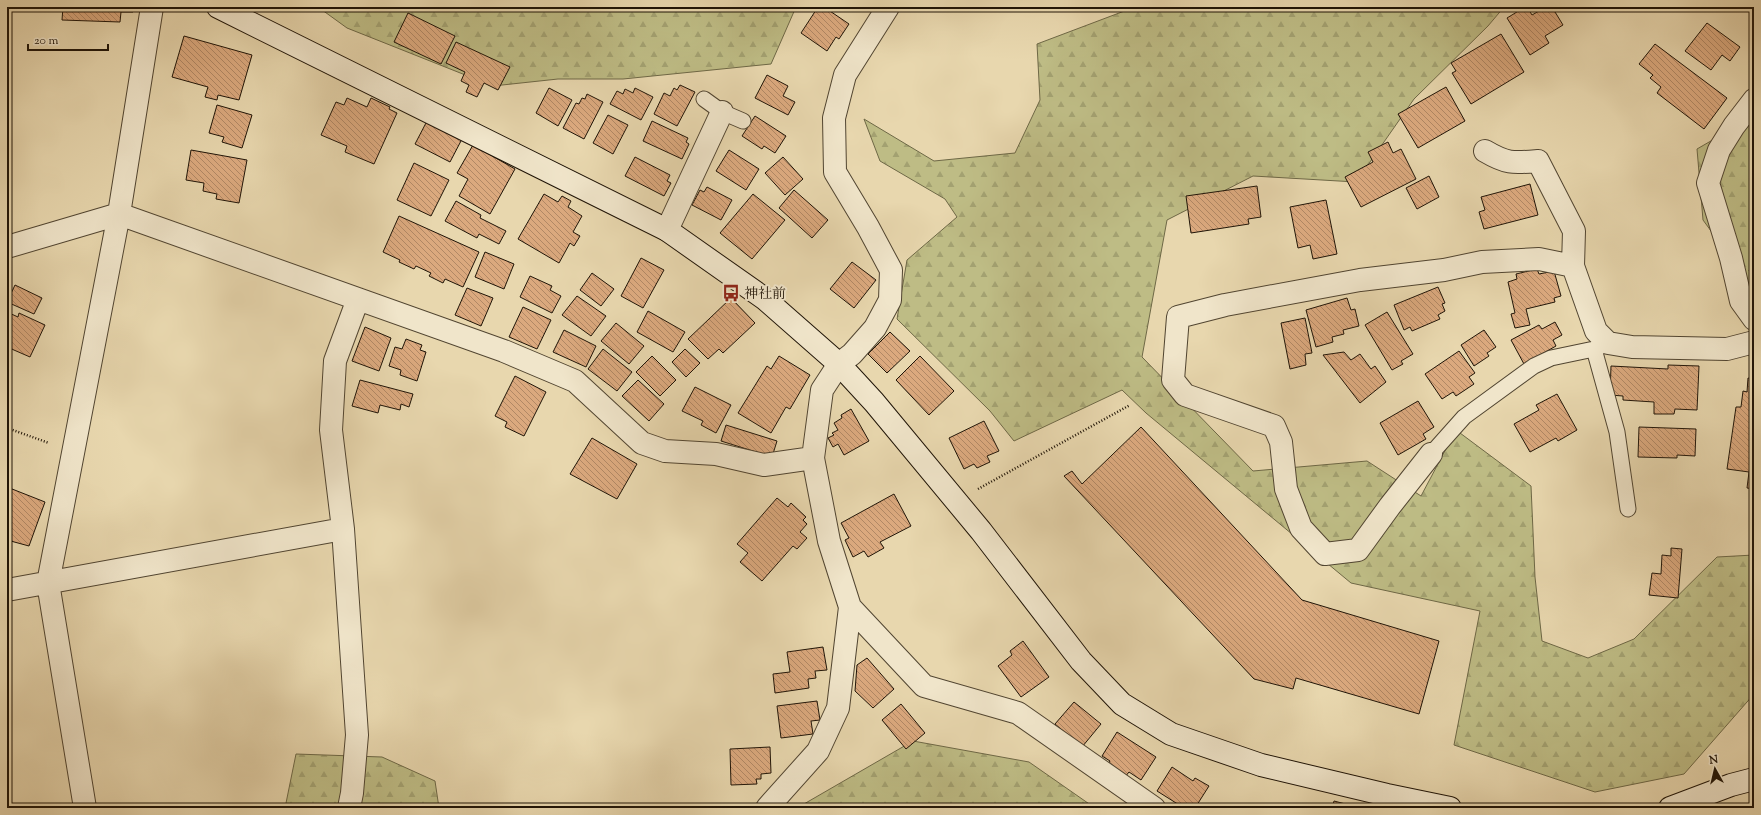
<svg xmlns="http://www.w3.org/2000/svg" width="1761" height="815" font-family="'Sorts Mill Goudy','Noto Serif JP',serif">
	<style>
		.forest { fill: url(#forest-firs); stroke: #6e6846 }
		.building { fill: url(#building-back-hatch); stroke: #1f1407 }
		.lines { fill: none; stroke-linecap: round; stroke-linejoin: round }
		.lane-casing { stroke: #514531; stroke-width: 17 }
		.street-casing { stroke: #514531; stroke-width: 24 }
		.secondary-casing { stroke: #1f1407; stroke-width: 24 }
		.path { stroke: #1f1407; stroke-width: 2.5; stroke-dasharray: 1 2; stroke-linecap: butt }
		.lane { stroke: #f0e5ca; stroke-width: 15 }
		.street { stroke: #f0e5ca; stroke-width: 22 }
		.secondary { stroke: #f0e5ca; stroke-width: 22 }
		.labels { text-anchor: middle; stroke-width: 4; stroke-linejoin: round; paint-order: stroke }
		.poi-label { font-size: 14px; fill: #1f1407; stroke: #f0e5ca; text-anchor: start }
	</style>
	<defs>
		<pattern id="forest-firs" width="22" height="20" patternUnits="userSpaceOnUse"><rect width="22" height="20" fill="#bebc85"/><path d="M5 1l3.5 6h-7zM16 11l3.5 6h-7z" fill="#a3a171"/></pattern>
		<pattern id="building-back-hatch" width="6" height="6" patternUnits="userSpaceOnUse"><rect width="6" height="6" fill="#dba97e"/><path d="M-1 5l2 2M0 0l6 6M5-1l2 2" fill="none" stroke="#b18865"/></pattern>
	</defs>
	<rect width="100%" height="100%" fill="#e8d7ae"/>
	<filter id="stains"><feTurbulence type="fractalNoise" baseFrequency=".005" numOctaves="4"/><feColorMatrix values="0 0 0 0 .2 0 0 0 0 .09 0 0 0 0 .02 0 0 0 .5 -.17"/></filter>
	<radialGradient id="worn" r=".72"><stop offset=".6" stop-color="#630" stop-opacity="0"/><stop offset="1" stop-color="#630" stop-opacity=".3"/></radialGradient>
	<path class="forest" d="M318,7H796L771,64L623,79H558L493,86L347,28Z
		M1135,7H1504L1488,26L1414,99L1356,182L1253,176L1167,220L1142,357L1253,471L1367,461L1421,496L1456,430L1531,486L1535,577L1542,641L1588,658L1634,639L1717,557L1754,555V694L1684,774L1595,792L1454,745L1480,611L1351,583L1146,413L1122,390L1014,441L990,411L897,319L907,260L957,217L945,199L880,161L864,119L934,161L1015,153L1040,100L1037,44Z
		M1754,116V290L1703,220L1697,149Z
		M913,741L1029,762L1095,808H797Z
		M296,754L382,757L435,781L439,808H285Z"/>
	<path class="building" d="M63,7H133V12H121L120,22L62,20Z
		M818,7H824L849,24L839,39L836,37L827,51L801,33Z
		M1525,7H1527L1532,15L1546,7H1552L1563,25L1545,36L1549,43L1530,55L1507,18Z
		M408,13L455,36L441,64L394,42Z
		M1707,23L1740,47L1730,61L1722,55L1711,70L1685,51Z
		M1501,34L1524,72L1471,104L1452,73L1456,71L1451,63Z
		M184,36L252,55L239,100L218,95L217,100L205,97L208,87L172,77Z
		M456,42L510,67L498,90L484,83L477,97L466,92L469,85L461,81L465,72L446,63Z
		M1655,44L1727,98L1704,129L1657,93L1661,87L1650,78L1653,75L1639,64Z
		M767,75L788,86L783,96L795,102L788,115L755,98Z
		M680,85L695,92L677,126L654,114L664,93L670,96L674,88L677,90Z
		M1446,87L1465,121L1418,148L1398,114Z
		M549,88L572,100L558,126L536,113Z
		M635,88L653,97L641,120L610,104L617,91L623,94L625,89L633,93Z
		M587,94L603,102L584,139L563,128L576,103L579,104L582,98L585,99Z
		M347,98L367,107L371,98L390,107L389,109L397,113L374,164L345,152L347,146L321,135L336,102L344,105Z
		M217,105L252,115L242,148L222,142L224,137L209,133Z
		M608,115L628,125L613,154L593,143Z
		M755,116L786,136L775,153L764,146L762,149L742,136Z
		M427,121L462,139L450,162L415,144Z
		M652,121L688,138L686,142L689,144L682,159L643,141Z
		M1388,142L1393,153L1401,149L1416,179L1361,207L1345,177L1373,162L1368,152Z
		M473,145L515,169L490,214L459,196L468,179L457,173Z
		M191,150L247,160L239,203L216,199L217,194L203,191L204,183L186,180Z
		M729,150L759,169L746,190L716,171Z
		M635,157L670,175L667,181L671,183L664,196L625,176Z
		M783,157L803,179L785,195L765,173Z
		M414,163L449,180L431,216L397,200Z
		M1429,176L1439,197L1417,209L1406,188Z
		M1530,184L1538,215L1484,229L1479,212L1485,210L1481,197Z
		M1257,186L1261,217L1248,219L1249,224L1191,233L1186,196Z
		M707,187L732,200L721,220L692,205L700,190L704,192Z
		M794,190L828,220L812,238L779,208Z
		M544,194L558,202L562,196L571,201L568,207L582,216L573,232L580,236L574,246L570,243L559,263L518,239Z
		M753,194L785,220L752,259L720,233Z
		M1326,200L1337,254L1313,259L1310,245L1298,248L1290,207Z
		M456,201L481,215L480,218L506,231L499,244L479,234L477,238L445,221Z
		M399,216L479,252L463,287L445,279L443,283L429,276L431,273L416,266L414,269L399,262L400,260L383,252Z
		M485,252L514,264L504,289L475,277Z
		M641,258L664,270L643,308L621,296Z
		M852,262L876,280L854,308L830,289Z
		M1754,267V279L1749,270Z
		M1537,269L1539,274L1554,271L1561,296L1554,298L1555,302L1526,309L1530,325L1515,328L1511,314L1515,313L1508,282L1517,279L1516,274Z
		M592,273L614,289L601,306L580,290Z
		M530,276L552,286L550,290L561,296L552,313L520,297Z
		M15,285L42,298L34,314L7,302Z
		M1438,287L1445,303L1442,304L1445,311L1438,315L1440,319L1412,331L1410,327L1404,330L1394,305Z
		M467,288L493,298L481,326L455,315Z
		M577,296L606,316L591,336L562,315Z
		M731,298L755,323L723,353L719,349L708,359L688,339Z
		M1347,298L1351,310L1355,309L1359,326L1343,330L1344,334L1332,337L1333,342L1316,347L1306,310Z
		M523,307L551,320L537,349L509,337Z
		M648,311L685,332L673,352L637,332Z
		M7,312L18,317L19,313L45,325L30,357L7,347Z
		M1387,312L1413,354L1401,361L1403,364L1392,370L1365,325Z
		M1305,318L1312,353L1305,354L1306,365L1290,369L1281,323Z
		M1555,322L1562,335L1553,340L1556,346L1524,364L1511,340L1539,325L1542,329Z
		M616,323L644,346L629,364L601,341Z
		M365,327L391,338L379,371L352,361Z
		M564,330L596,346L586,367L553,352Z
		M1484,330L1496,347L1487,353L1489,356L1474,366L1461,345Z
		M890,332L910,351L887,373L868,354Z
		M406,339L422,345L420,350L426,352L417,381L400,375L401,370L389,366L395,347L402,349Z
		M603,349L632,372L617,391L588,369Z
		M685,349L700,363L686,377L672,362Z
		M1459,351L1475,373L1469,377L1474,384L1456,396L1453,392L1442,399L1425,374Z
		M1344,352L1351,360L1360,354L1371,369L1375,366L1386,382L1360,403L1323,355Z
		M652,356L676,380L660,396L636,372Z
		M779,356L810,375L790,409L786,407L771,433L738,413L767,366L771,369Z
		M920,356L954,391L929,415L896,380Z
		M1668,365L1699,366L1697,410L1675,409L1674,414H1654V402L1623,400V396L1610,395L1611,366L1668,369Z
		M515,376L546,392L524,436L505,427L507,422L495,416Z
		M1748,378L1754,379V489L1747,488L1749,472L1727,469L1736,407H1741L1743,391L1747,392Z
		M360,380L413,394L409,407L401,404L400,410L380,405L378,413L352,406Z
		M638,380L664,404L649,421L622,396Z
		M695,387L731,405L716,433L701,425L703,421L682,411Z
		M1557,394L1577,430L1558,441L1556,438L1530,452L1514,424L1539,410L1536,405Z
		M1418,401L1434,427L1423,434L1426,439L1398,455L1380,423Z
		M851,409L869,441L844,455L838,444L833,447L828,438L834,435L832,433L838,430L834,423L842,418L841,415Z
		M984,421L999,451L987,456L990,462L977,468L974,464L964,469L949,438Z
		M726,425L777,441L772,457L721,441Z
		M1141,427L1302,600L1439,641L1419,714L1296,678L1293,689L1254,679L1064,476L1072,471L1082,484Z
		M1639,427L1696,429L1695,456L1677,455V458L1638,457Z
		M592,438L637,464L617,499L570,474Z
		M7,487L45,502L29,546L7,540Z
		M894,494L911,526L880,542L884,548L868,557L864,551L853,557L845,540L849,538L841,523Z
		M777,498L788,507L791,503L806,517L803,520L807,524L800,532L807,538L797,549L793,546L762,581L740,562L748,553L737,544Z
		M1671,548L1682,549L1678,598L1649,595L1652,573L1661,574L1662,555L1671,556Z
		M1023,641L1049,677L1021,697L998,666L1012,655L1010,651Z
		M823,647L827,670L815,671L816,678L808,679L809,688L775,693L773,674L790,672L787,652Z
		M867,658L894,689L873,708L855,691L857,665Z
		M817,701L820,720L811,721L813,734L781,738L777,706Z
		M1074,702L1101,724L1082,747L1055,724Z
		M901,704L925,733L906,749L882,720Z
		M1117,732L1156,757L1141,780L1129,772L1125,777L1107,766L1110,761L1102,756Z
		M770,747L771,773L761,774V779H756L757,784L731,785L730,749Z
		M1172,767L1193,781L1195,778L1209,786L1195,808H1184L1157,791Z
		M1334,801L1361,808H1332Z"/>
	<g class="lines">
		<g class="lane-casing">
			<path id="lane" d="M704,99L722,112L743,121
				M1594,349L1617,432L1628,509
				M1431,454L1464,417L1534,366L1551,358L1594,349L1608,343"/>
		</g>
		<g class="street-casing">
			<path id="street" d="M1754,100L1734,126L1719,150L1708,183L1731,258L1741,301L1754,319
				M1485,151C1507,164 1513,163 1538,161L1574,231L1573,266L1596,331L1608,343L1632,347L1727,349L1754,342
				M667,230L722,112
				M7,247L119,214L504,351L575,381L642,443L665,451L716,454L764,465L813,458
				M1431,454L1390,506L1358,550L1325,554L1301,528L1286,489L1281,442L1274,426L1185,395L1173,380L1178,317L1225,305L1360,280L1444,270L1482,262L1539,259L1573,266
				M7,590L343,529
				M850,607L924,686L1018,713L1154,808
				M85,808L48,583L119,214L152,7
				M349,808L352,793L357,735L343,529L331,430L335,361L358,299
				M767,808L818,751L838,708L850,607L829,541L813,458L822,390L839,364L852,354L875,328L890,300L891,270L868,227L835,172L834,118L845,75L888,7"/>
		</g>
		<g class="secondary-casing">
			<path id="secondary" d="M218,7L667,230L765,299L839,364L874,402L981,531L1081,661L1122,704L1171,734L1261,765L1387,795L1450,808
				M1670,808L1731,785L1754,779"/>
		</g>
		<path class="path" d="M7,428L49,443
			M978,489L1130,405"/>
		<use href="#lane" class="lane"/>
		<use href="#street" class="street"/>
		<use href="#secondary" class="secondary"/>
	</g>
	<defs>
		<g id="bus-bare" transform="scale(1.38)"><path d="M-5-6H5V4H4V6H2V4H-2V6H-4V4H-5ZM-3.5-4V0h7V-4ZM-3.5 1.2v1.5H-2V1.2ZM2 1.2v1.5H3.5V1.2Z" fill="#8f2418" stroke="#f0e5ca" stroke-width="2.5" paint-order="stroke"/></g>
	</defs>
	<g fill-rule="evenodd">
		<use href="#bus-bare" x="731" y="293"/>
	</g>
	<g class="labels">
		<g class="poi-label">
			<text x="744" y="298">神社前</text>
		</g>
	</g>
	<rect width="1761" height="815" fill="none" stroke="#e8d7ae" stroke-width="24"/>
	<rect x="8" y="8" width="1745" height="799" fill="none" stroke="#1f1407" stroke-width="2"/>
	<rect x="12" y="12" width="1737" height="791" fill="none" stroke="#1f1407"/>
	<g transform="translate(1715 769) rotate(352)" stroke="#f0e5ca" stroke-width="3" paint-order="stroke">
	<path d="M0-3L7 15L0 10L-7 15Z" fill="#1f1407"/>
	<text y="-6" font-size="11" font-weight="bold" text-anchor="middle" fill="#1f1407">N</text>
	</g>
	<path d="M28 44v6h80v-6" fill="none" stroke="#1f1407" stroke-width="2"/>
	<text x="34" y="44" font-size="12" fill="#1f1407" stroke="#f0e5ca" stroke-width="3" paint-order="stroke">20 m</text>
	<rect width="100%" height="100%" filter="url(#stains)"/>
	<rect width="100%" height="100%" fill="url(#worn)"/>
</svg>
